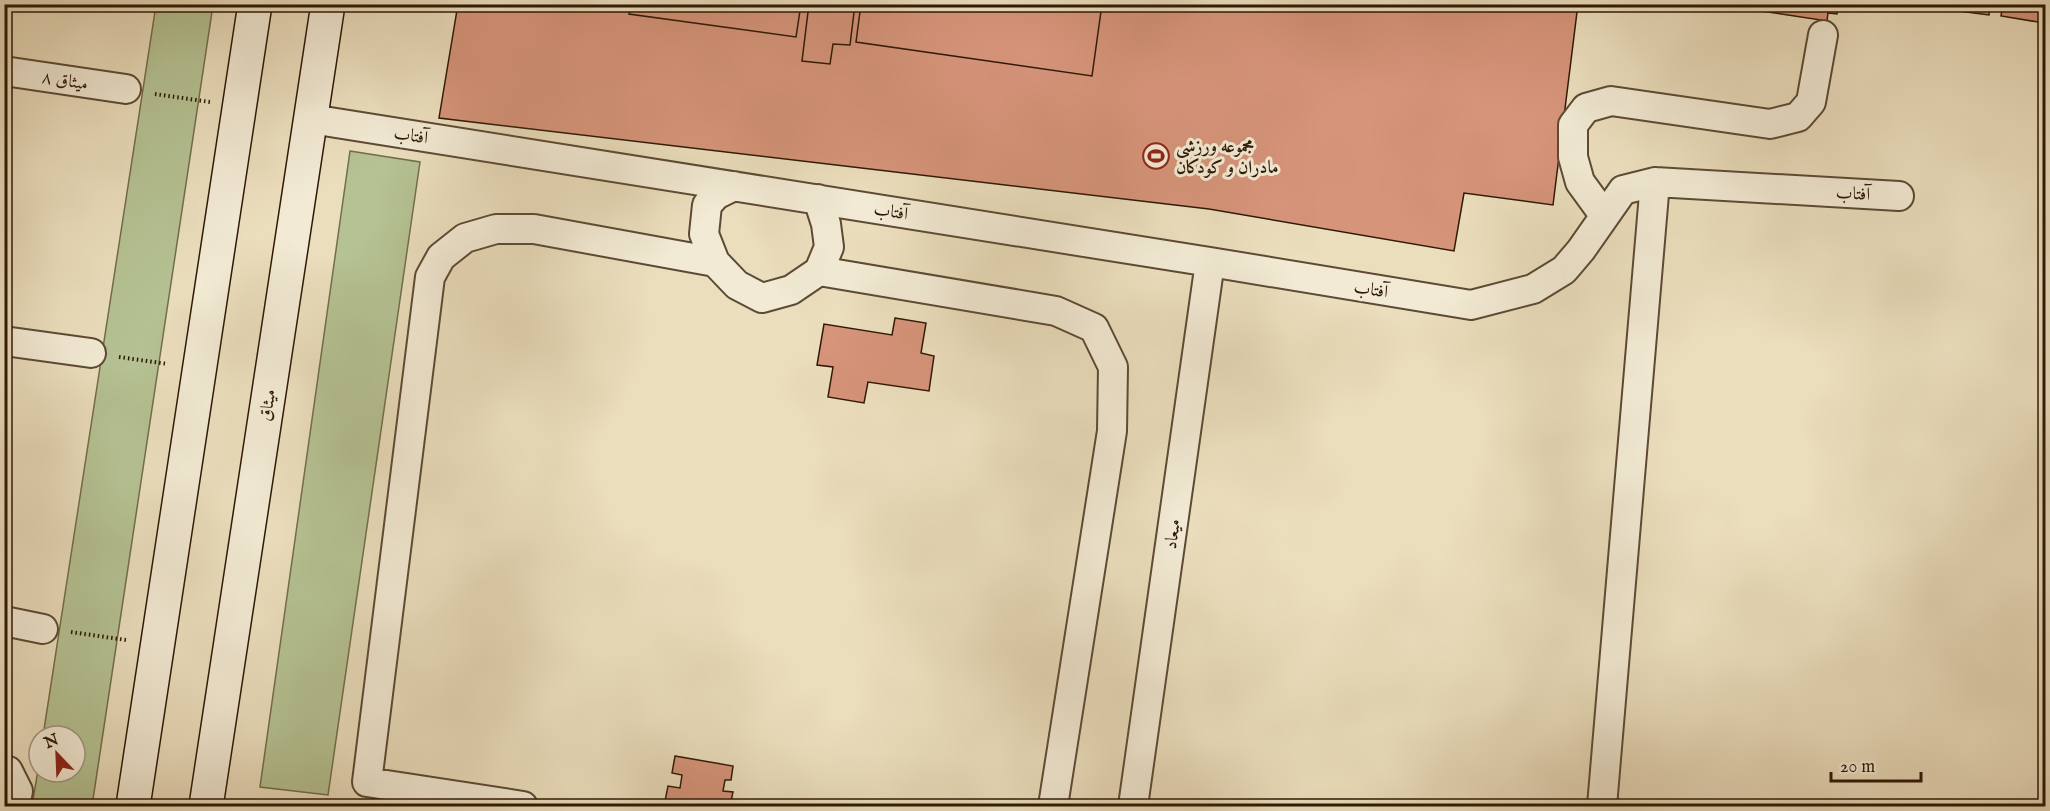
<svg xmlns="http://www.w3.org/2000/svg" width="2050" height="811" font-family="'IM FELL English',Amiri,serif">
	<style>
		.green { fill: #b5c293; stroke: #726e4c; stroke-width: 1.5 }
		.building { fill: #d6947a; stroke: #2e1906; stroke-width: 1.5 }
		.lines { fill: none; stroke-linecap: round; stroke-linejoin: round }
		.street-casing { stroke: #5d4a34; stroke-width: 32 }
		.secondary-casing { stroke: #2e1906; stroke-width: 36 }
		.path { stroke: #2e1906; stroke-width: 4; stroke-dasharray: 1.5 3; stroke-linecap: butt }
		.street { stroke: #f2ead4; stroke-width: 28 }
		.secondary { stroke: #f2ead4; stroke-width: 33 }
		.labels { text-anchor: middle; stroke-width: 6; stroke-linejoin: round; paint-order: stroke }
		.street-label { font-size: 18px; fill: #2e1906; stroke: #f2ead4 }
		.poi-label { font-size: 18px; font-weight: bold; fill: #2e1906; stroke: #f2ead4; text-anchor: start }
	</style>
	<rect width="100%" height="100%" fill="#ebdebd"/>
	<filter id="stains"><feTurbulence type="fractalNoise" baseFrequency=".00333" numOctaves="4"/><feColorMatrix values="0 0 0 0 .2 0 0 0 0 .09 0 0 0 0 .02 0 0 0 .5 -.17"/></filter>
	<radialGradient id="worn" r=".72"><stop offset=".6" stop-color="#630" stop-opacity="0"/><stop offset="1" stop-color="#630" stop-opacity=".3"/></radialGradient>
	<path class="green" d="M156,5H213L92,806H32L39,764V772H75V736H43Z
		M350,151L420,162L328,795L260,787Z"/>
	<path class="building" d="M458,4H1578L1553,205L1464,193L1454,251L1209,209L439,118Z
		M631,4H801L796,37L629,14Z
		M809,4H855L850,45L833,44L830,64L802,61Z
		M861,4H1102L1092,76L856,42Z
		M1748,4H1838L1837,14L1828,13L1827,21L1748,9Z
		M1945,4H1990L1989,15L1951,10V5Z
		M2003,4H2046L2044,23L2001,16Z
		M895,318L926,323L921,353L934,356L929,391L868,382L864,403L828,397L833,367L817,365L824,324L892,335Z
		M675,756L733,766L731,780H725L723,791L733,792L730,806H664L668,786L680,788L682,775L672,773Z"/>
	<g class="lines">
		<g class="street-casing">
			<path id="street" d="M4,71L126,89
				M311,119L1210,262L1471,305L1533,289L1564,270L1581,250L1623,190L1655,182L1899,196
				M734,186L716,195L707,205L704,234L715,262L737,285L762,298L791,290L819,271L829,247L826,224L818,199
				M1604,215L1580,182L1573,157V125L1586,108L1611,101L1770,124L1798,117L1811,102L1823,35
				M819,271L1056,311L1094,328L1113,367L1112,431L1053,806
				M4,341L91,353
				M4,621L43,629
				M4,771H8L18,791L15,806
				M523,806L367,782L430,277L441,257L465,238L496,229H534L715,262
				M1133,806L1210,262
				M1602,806L1655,182"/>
		</g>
		<g class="secondary-casing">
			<path id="secondary" d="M133,806L255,4
				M206,806L328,4"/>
		</g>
		<path class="path" d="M155,94L210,102
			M119,357L168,364
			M71,632L126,640"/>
		<use href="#street" class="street"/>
		<use href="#secondary" class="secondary"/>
	</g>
	<defs>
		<g id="stadium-ring" transform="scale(1.35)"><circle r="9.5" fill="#f2ead4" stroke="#8f2418" stroke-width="1.5"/><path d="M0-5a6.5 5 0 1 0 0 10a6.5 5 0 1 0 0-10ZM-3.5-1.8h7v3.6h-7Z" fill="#8f2418"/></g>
	</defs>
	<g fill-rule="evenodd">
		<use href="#stadium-ring" x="1156" y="156"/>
	</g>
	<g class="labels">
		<g class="street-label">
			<text transform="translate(65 80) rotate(9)" y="6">میثاق ۸</text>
			<text transform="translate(411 135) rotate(9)" y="6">آفتاب</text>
			<text transform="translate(1853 193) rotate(3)" y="6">آفتاب</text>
			<text transform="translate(891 211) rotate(9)" y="6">آفتاب</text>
			<text transform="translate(1371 289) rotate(9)" y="6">آفتاب</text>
			<text transform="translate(267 405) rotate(-81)" y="6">میثاق</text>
			<text transform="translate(1172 534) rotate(-82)" y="6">میعاد</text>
		</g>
		<g class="poi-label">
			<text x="1176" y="152">مجموعه ورزشی<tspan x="1176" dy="21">مادران و کودکان</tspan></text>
		</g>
	</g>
	<rect width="2050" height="811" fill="none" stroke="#ebdebd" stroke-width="24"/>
	<rect x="6" y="6" width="2038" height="799" fill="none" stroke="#2e1906" stroke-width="3"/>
	<rect x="12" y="12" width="2026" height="787" fill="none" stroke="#2e1906" stroke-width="1.5"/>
	<g transform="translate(57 754) rotate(337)"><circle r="28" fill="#f2ead4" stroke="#a49682" stroke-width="1.5"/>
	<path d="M0-4.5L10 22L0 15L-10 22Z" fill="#8f2418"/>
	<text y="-9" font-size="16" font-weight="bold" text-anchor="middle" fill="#2e1906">N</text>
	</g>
	<path d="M1831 772v9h90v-9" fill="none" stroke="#2e1906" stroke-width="3"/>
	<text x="1840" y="772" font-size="18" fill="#2e1906" stroke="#f2ead4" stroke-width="4.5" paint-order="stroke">20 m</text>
	<rect width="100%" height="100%" filter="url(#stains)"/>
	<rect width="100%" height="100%" fill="url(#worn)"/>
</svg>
